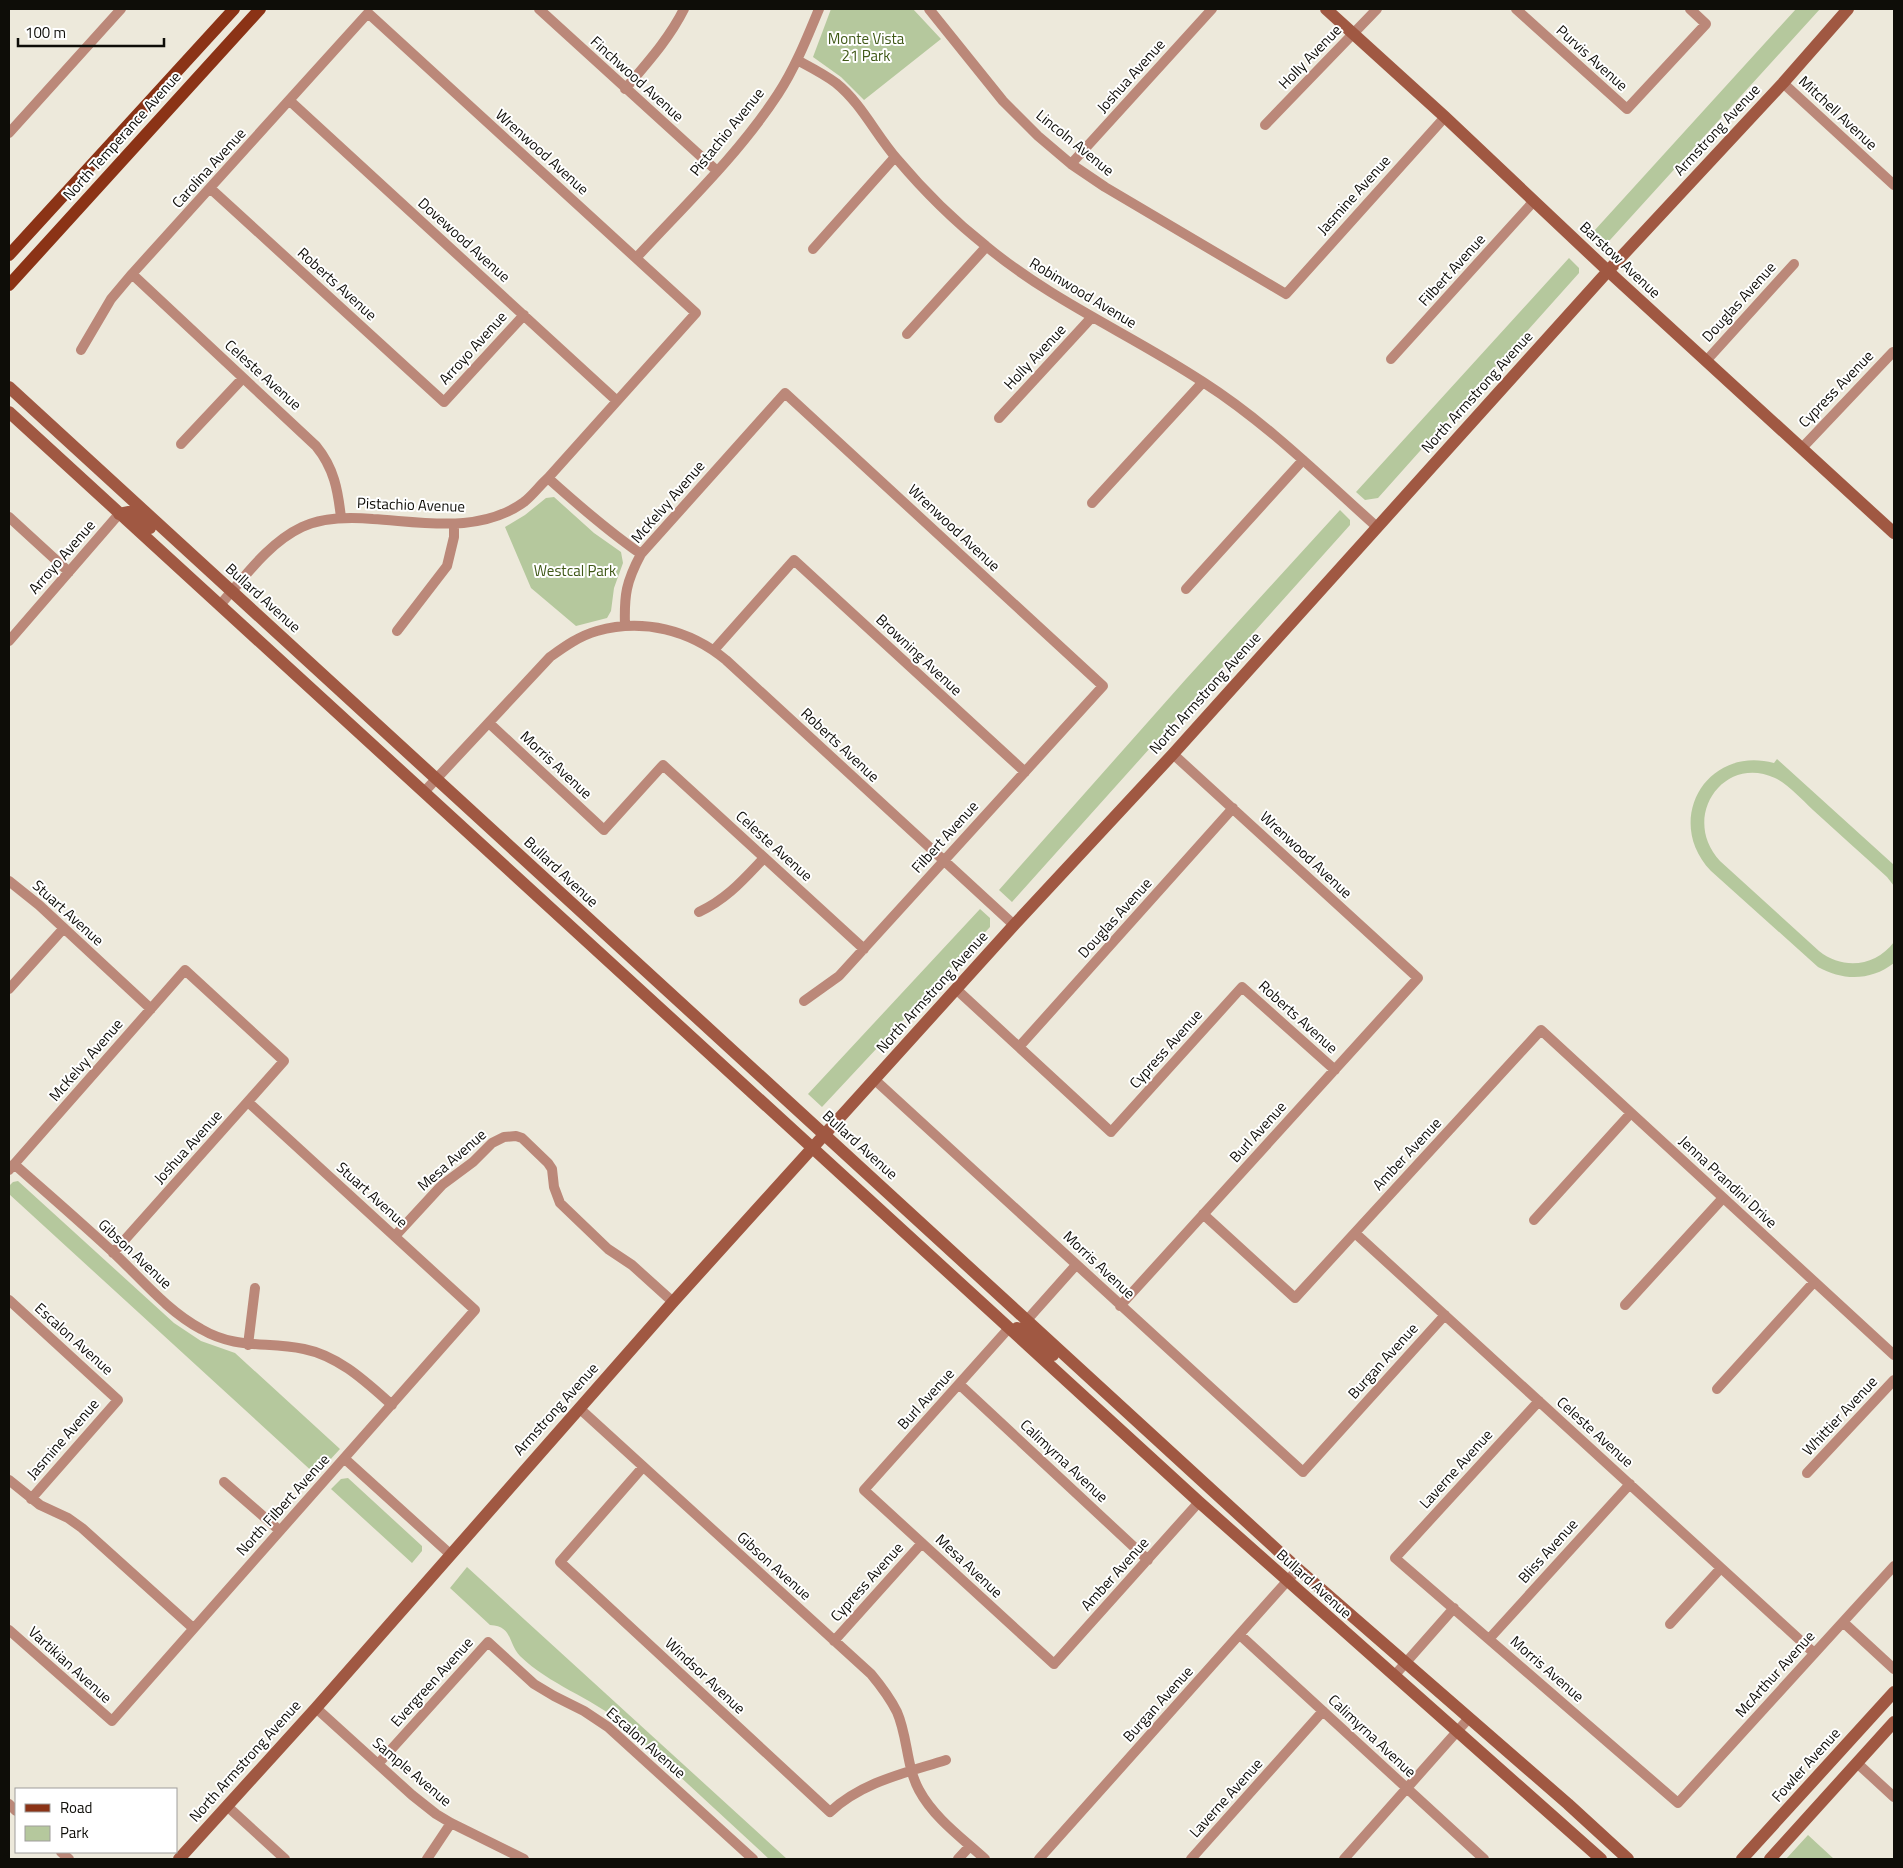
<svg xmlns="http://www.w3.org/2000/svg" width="1903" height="1868" font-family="'Titillium Web',sans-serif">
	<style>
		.green { fill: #b5c89d }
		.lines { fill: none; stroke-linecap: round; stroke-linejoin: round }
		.street { stroke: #bb8879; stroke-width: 10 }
		.secondary { stroke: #a05842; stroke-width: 12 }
		.primary { stroke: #8b3316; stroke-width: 12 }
		.labels { text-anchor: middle; stroke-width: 4; stroke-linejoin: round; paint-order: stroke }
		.park-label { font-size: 15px; fill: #3f5817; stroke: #fff }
		.street-label { font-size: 15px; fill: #0e0d08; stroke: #fff }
	</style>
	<rect width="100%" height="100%" fill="#ede9db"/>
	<path class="green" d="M831,9H913L941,39L864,100L841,77L813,57Z
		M1796,9H1820L1610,240H1604L1594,231Z
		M1569,258L1579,268V273L1378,498L1365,500L1356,492Z
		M554,497L594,533L621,552L623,563L614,588L611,611L607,618L576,626L531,588L505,527L525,515L546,498Z
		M1340,510L1350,520V525L1012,902L999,890L1186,679Z
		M1777,759L1894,865V886L1887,877C1862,854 1837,832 1813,810C1801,799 1789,785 1775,778C1723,754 1680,818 1720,861L1819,951C1843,970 1875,967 1894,942V963C1871,981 1843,981 1818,967L1711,871C1663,821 1706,745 1774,763Z
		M980,909L990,918V927L822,1107L808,1094Z
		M18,1181L174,1323L201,1341L235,1353L340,1449L316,1475L9,1194V1186L13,1182Z
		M348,1478L422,1546V1551L412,1563L331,1489L341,1479Z
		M467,1567L787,1859H769L622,1723C590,1697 550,1685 520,1656C508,1644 513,1626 490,1625L450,1588Z
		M1808,1835L1834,1859H1786Z"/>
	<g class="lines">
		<path class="street" d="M539,9L717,171
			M929,9L1003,101L1038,136L1071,164L1105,187L1286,294L1445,117
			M1516,9L1627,109L1706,24L1690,9
			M797,60C810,67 824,74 836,83C861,103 876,135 897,159C924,191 953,220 986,246C1052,301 1132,335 1203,382C1267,423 1321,477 1377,527
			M1783,83L1894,185
			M625,89C647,63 669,39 684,9
			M290,101L617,401
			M1265,125L1377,9
			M9,133L121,9
			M1071,164L1212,9
			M211,189L444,402L524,315
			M813,249L895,157
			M636,258C685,205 738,155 778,94C795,68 807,38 819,9
			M132,274L316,446C334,468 338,490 341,518
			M907,334L986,247
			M81,350L111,299L132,274L368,13L696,313L548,478C540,485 533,495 524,502C480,534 423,522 373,519C349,517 324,517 302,527C268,543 244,578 220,605
			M1391,359L1534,201
			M1706,361L1794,264
			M999,418L1092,317
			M181,444L243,378
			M1802,448L1893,352
			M548,478C578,505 608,531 641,554
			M1092,503L1203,382
			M9,517L69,572
			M1186,589L1303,460
			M625,626C624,595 626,582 641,554L785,393L1103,686L839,976L804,1001
			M397,631L447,566L454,537V524
			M9,641L119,514
			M714,650L794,560L1025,772
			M489,723L604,830L663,765L864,949
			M424,792L550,657C564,647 579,636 597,631C643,618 690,630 726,660L1014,925
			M9,881L39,905L151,1009
			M699,912C727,899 743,880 764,858
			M9,989L64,928
			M956,989L1111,1132L1242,987L1335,1070
			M1019,1047L1233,808
			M875,1080L1303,1472L1445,1315
			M14,1164C49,1195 84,1225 118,1257C144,1282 169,1312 201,1329C237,1350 266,1341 304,1349C339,1356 366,1382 392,1405
			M9,1170L185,970L284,1061L113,1253
			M1203,1214L1295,1298L1541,1030L1894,1355
			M1534,1220L1631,1113
			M1355,1233L1814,1653
			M395,1236L442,1185L473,1162L492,1143L504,1137L516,1136L522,1138L548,1163L552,1169L554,1187L560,1203L608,1249L632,1265L673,1302
			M9,1300L118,1400L31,1499
			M1625,1305L1723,1198
			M1120,1306L1418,978L1173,754
			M1027,1320L1076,1265
			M1009,1328L864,1490L1054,1664L1199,1502
			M248,1345L255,1288
			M959,1384L1148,1560
			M1717,1389L1814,1282
			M1539,1401L1395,1558L1678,1803L1894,1566
			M579,1408L871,1674C881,1686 890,1698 897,1712C908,1737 906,1766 919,1790C934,1818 962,1838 985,1859
			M345,1459L450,1554
			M643,1467L560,1562L830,1812C862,1782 905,1773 946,1760
			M1807,1473L1894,1380
			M9,1480L40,1505L68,1518L82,1528L193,1628
			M224,1482L279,1530
			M1843,1622L1894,1669
			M1670,1624L1721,1568
			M9,1630L112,1721L475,1310L248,1102
			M1240,1635L1484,1859
			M1489,1639L1630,1484
			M834,1641L922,1543
			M1394,1676L1454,1608
			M316,1708L412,1795L436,1814L451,1823L524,1859
			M1857,1763L1894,1797
			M378,1764L488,1642L534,1684L554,1696L584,1711L608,1727L753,1859
			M9,1804L16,1811
			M227,1806L285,1859
			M61,1852L69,1859
			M427,1859L451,1823
			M958,1859L970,1846
			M1039,1859L1298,1569
			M1191,1859L1323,1711
			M1344,1859L1469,1718"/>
		<path class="secondary" d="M1326,9L1445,117L1608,271L1894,533
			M9,387L1298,1569L1568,1804L1628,1859
			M9,412L1199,1502L1601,1859
			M119,514L129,512L150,528
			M1017,1328L1024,1330L1053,1355
			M179,1859L316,1708L673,1302L1014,925L1173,754L1608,271L1783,83L1848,9
			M1742,1859L1894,1692
			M1770,1859L1894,1722"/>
		<path class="primary" d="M9,255L234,9
			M9,285L260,9"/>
	</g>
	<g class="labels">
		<g class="park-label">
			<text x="866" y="44">Monte Vista<tspan x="866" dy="17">21 Park</tspan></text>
			<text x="575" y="576">Westcal Park</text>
		</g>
		<g class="street-label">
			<text transform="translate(1310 57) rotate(-46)" y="5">Holly Avenue</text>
			<text transform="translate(1592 58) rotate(42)" y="5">Purvis Avenue</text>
			<text transform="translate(1131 76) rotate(-48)" y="5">Joshua Avenue</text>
			<text transform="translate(637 79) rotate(42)" y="5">Finchwood Avenue</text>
			<text transform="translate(1838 113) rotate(43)" y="5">Mitchell Avenue</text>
			<text transform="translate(1717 130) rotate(-47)" y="5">Armstrong Avenue</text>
			<text transform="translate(727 132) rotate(-51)" y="5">Pistachio Avenue</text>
			<text transform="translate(122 136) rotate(-48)" y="5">North Temperance Avenue</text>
			<text transform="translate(1075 143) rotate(39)" y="5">Lincoln Avenue</text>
			<text transform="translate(542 152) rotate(42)" y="5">Wrenwood Avenue</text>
			<text transform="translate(209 168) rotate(-48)" y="5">Carolina Avenue</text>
			<text transform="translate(1354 195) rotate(-48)" y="5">Jasmine Avenue</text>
			<text transform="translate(464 240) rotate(42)" y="5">Dovewood Avenue</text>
			<text transform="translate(1620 260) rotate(43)" y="5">Barstow Avenue</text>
			<text transform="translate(1452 270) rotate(-48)" y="5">Filbert Avenue</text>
			<text transform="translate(337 284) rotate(42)" y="5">Roberts Avenue</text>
			<text transform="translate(1083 293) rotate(31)" y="5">Robinwood Avenue</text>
			<text transform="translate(1739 302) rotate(-48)" y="5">Douglas Avenue</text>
			<text transform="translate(473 348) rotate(-48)" y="5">Arroyo Avenue</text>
			<text transform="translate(1035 357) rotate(-47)" y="5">Holly Avenue</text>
			<text transform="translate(263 375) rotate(42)" y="5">Celeste Avenue</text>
			<text transform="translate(1836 389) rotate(-46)" y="5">Cypress Avenue</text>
			<text transform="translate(1477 392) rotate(-48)" y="5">North Armstrong Avenue</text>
			<text transform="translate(668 502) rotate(-49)" y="5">McKelvy Avenue</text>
			<text transform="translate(411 505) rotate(2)" y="5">Pistachio Avenue</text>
			<text transform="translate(954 528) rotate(43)" y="5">Wrenwood Avenue</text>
			<text transform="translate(62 557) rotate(-49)" y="5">Arroyo Avenue</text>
			<text transform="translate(263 598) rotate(42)" y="5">Bullard Avenue</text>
			<text transform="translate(919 655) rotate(43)" y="5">Browning Avenue</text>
			<text transform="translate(1205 693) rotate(-48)" y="5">North Armstrong Avenue</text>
			<text transform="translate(840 745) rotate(43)" y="5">Roberts Avenue</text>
			<text transform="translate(556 765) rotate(43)" y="5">Morris Avenue</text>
			<text transform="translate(945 837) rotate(-48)" y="5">Filbert Avenue</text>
			<text transform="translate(774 846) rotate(42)" y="5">Celeste Avenue</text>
			<text transform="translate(1306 855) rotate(43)" y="5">Wrenwood Avenue</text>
			<text transform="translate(561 872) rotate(43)" y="5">Bullard Avenue</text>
			<text transform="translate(68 913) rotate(42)" y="5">Stuart Avenue</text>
			<text transform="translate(1115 918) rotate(-48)" y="5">Douglas Avenue</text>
			<text transform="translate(932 992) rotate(-48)" y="5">North Armstrong Avenue</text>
			<text transform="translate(1298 1017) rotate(42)" y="5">Roberts Avenue</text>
			<text transform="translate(1166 1049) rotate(-48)" y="5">Cypress Avenue</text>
			<text transform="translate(86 1060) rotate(-49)" y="5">McKelvy Avenue</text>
			<text transform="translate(1258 1132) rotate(-48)" y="5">Burl Avenue</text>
			<text transform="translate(860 1145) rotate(42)" y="5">Bullard Avenue</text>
			<text transform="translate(188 1147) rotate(-48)" y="5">Joshua Avenue</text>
			<text transform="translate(1407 1154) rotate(-47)" y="5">Amber Avenue</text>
			<text transform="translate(452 1160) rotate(-41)" y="5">Mesa Avenue</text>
			<text transform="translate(1728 1182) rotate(43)" y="5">Jenna Prandini Drive</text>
			<text transform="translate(372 1195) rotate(42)" y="5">Stuart Avenue</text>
			<text transform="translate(135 1254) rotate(43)" y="5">Gibson Avenue</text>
			<text transform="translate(1099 1265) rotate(43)" y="5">Morris Avenue</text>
			<text transform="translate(74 1339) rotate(42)" y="5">Escalon Avenue</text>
			<text transform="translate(1383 1361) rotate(-48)" y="5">Burgan Avenue</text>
			<text transform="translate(926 1399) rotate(-48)" y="5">Burl Avenue</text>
			<text transform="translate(556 1409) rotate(-48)" y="5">Armstrong Avenue</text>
			<text transform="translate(1840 1416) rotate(-47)" y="5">Whittier Avenue</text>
			<text transform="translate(1595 1432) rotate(42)" y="5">Celeste Avenue</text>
			<text transform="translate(63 1439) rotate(-49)" y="5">Jasmine Avenue</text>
			<text transform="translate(1064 1461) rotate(43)" y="5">Calimyrna Avenue</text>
			<text transform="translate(1456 1469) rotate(-48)" y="5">Laverne Avenue</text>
			<text transform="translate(283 1505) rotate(-48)" y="5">North Filbert Avenue</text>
			<text transform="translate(1548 1551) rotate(-48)" y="5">Bliss Avenue</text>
			<text transform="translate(774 1566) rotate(42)" y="5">Gibson Avenue</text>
			<text transform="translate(969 1566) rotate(43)" y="5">Mesa Avenue</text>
			<text transform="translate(1115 1574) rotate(-48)" y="5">Amber Avenue</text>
			<text transform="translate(867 1582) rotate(-48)" y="5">Cypress Avenue</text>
			<text transform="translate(1314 1584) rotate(42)" y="5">Bullard Avenue</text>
			<text transform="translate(70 1665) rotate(42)" y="5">Vartikian Avenue</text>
			<text transform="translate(1547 1669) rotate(41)" y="5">Morris Avenue</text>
			<text transform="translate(1775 1674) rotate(-48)" y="5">McArthur Avenue</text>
			<text transform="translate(705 1676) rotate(43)" y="5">Windsor Avenue</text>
			<text transform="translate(432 1682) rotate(-48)" y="5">Evergreen Avenue</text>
			<text transform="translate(1158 1704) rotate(-48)" y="5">Burgan Avenue</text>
			<text transform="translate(1372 1736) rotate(43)" y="5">Calimyrna Avenue</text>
			<text transform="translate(646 1743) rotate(41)" y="5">Escalon Avenue</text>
			<text transform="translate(245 1761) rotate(-48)" y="5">North Armstrong Avenue</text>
			<text transform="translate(1806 1765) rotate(-48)" y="5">Fowler Avenue</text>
			<text transform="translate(412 1772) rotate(40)" y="5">Sample Avenue</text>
			<text transform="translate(1226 1798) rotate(-48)" y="5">Laverne Avenue</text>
		</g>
	</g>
	<rect width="1903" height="1868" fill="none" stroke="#0e0d08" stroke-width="20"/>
	<rect x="15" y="1788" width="162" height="65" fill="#ffffff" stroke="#9f9e9c"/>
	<rect x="25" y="1804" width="25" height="8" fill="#8b3316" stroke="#9f9e9c"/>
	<text x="60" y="1813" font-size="15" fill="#0e0d08">Road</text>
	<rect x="25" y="1826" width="25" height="15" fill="#b5c89d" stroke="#9f9e9c"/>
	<text x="60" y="1838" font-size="15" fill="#0e0d08">Park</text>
	<path d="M18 38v8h146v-8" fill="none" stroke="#0e0d08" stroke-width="2.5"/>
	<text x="25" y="38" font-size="15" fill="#0e0d08" stroke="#ffffff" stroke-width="4" paint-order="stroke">100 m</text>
</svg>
